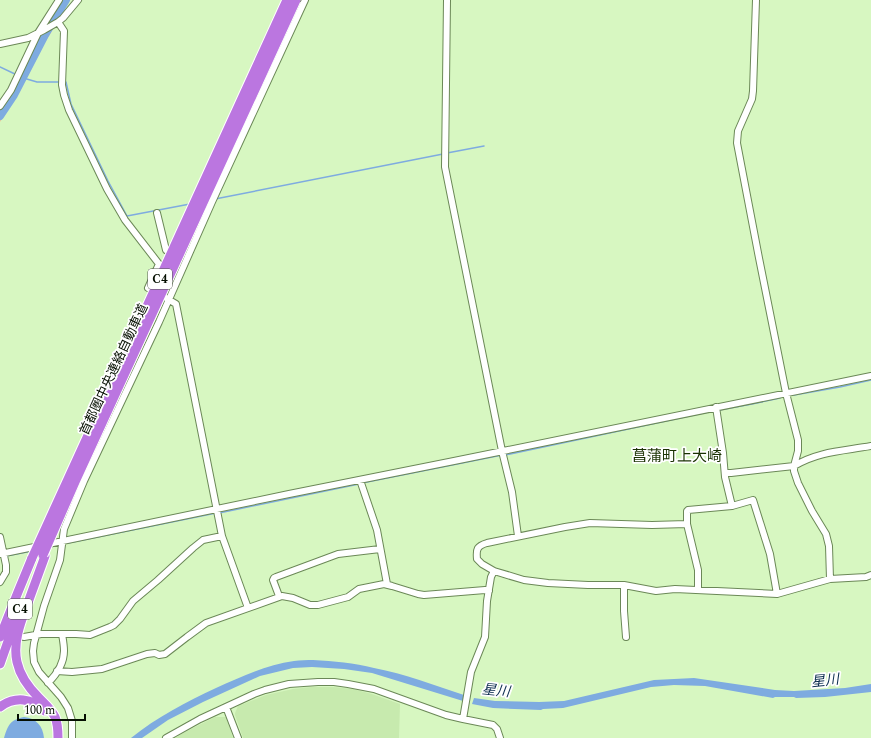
<svg xmlns="http://www.w3.org/2000/svg" width="871" height="738" font-family="Spectral,'Noto Sans JP',serif">
	<style>
		.built { fill: #c7eaae }
		.green { fill: #f4c992 }
		.water { fill: #7eabe0 }
		.lines { fill: none; stroke-linecap: round; stroke-linejoin: round }
		.stream { stroke: #7eabe0; stroke-width: 1.5 }
		.river { stroke: #7eabe0; stroke-width: 8 }
		.minor-casing { stroke: #6b8857; stroke-width: 8 }
		.highway-casing { stroke: #fff; stroke-width: 11 }
		.minor { stroke: #fff; stroke-width: 6 }
		.highway { stroke: #bb76e0; stroke-width: 9 }
		.highway-bridge-casing { stroke: #fff; stroke-width: 11; stroke-linecap: butt }
		.highway-bridge { stroke: #bb76e0; stroke-width: 9 }
		.labels { text-anchor: middle; stroke-width: 3.5; stroke-linejoin: round; paint-order: stroke }
		.shield { fill: #fff; stroke: #50574d; stroke-width: 1 }
		.shield-label { font-size: 12px; font-weight: bold; fill: #050f01 }
		.street-label { font-size: 13px; fill: #050f01; stroke: #fff }
		.water-label { font-size: 14px; font-style: italic; fill: #0a2b4d; stroke: #fff }
		.quarter-label { font-size: 15px; fill: #193101; stroke: #fff }
	</style>
	<rect width="100%" height="100%" fill="#d7f7c1"/>
	<path class="built" d="M311,687H333L353,689L372,694L400,704L399,738H243L235,715V713L238,706L266,695L293,689Z
		M215,717H226L233,738H175L185,732Z"/>
	<path class="green" d="M52,31L44,44L20,91L0,122V118L16,95L47,33Z
		M40,36H43L14,94L0,114V110L12,93L36,41Z"/>
	<path class="water" d="M313,660C334,661 354,663 374,668C405,674 434,685 464,695L463,701L372,673L344,669L312,667L293,668L260,676L203,702L168,720L142,738H131C157,717 186,702 216,688C241,677 266,665 294,661C300,660 307,660 313,660Z
		M694,678L775,690L794,691L845,688L871,684V692L825,697L796,698L794,697H775L773,698L705,686L674,685L651,687L563,708L543,709L541,710L493,708L472,704L474,698L495,701L539,702L564,701L654,680Z
		M24,717C36,718 43,726 44,738H4C8,725 10,720 24,717Z"/>
	<g class="lines">
		<path class="stream" d="M0,67L17,75
			M20,77L37,82H60
			M63,82H66L71,104L108,181L127,216L190,204
			M447,153L484,146
			M215,199L443,154
			M794,395L840,387L871,380
			M719,410L752,404L780,398
			M505,455L713,411
			M362,483L502,455
			M219,513L359,484
			M68,543L216,513
			M51,547L57,545
			M6,556L32,551"/>
		<path class="river" d="M0,116L14,95L45,35L66,0"/>
		<g class="minor-casing">
			<path id="minor" d="M447,0L445,167L502,451L512,492L518,536
				M756,0L753,91L752,99L738,131L737,143L759,258L786,393L798,440V451L794,466V471L798,483L812,511L826,534L829,546L830,579
				M58,22L64,31L62,85L64,95L69,110L107,189L125,220L159,264L148,288L156,292
				M0,44L28,38L44,30L58,22L63,18L78,0
				M0,106L11,90L38,33L59,0
				M157,213L166,250
				M166,298L176,304L222,536L248,608
				M716,407L723,453L725,477L732,506
				M725,473H731L794,466C819,451 844,451 871,446
				M360,480L377,530L387,584
				M687,524L652,525L590,523L565,527L487,543C477,546 476,549 477,559L482,564L494,571L524,580L548,583L588,585H624L656,591L675,589L777,594L830,579L866,577L871,575
				M0,537L6,565V572L0,582
				M0,554L289,494L449,462L871,376
				M624,585V611L626,637
				M698,590V570L687,524V511L688,510L732,506L753,500L770,554L777,594
				M279,596L273,580L274,578L276,577L338,554L380,549
				M24,637L41,634H76L90,635L110,627L114,625L120,619L133,601L158,580L193,548L203,540L222,536
				M57,671L72,672L102,669L147,654L155,653L159,655L165,654L187,637L206,623L282,596L293,598L310,605H318L348,597L359,589L384,584L392,586L418,594L424,595L485,590L489,591
				M48,683C56,675 64,663 64,651C64,645 63,640 62,634
				M226,707L238,738
				M463,719L471,672L485,637L487,601L491,577L494,571
				M72,738V721L68,708L61,697L39,672L34,662L33,651L34,643L44,606L60,560L64,529L84,481L159,322L212,202L305,0
				M166,738L200,719L254,694L265,690L289,684L318,682H334L348,684L374,689L446,715L463,719L493,725L497,729L500,738"/>
		</g>
		<g class="highway-casing">
			<path id="highway" d="M45,556C40,570 35,583 30,597C23,617 12,640 17,662C20,676 29,688 39,698C45,704 51,709 55,717C58,724 58,731 58,738
				M0,637L18,592L32,558
				M0,664L19,610
				M0,707C15,696 32,698 45,711"/>
		</g>
		<use href="#minor" class="minor"/>
		<use href="#highway" class="highway"/>
		<g class="highway-bridge-casing">
			<path id="highway-bridge" d="M43,555L75,482L296,0
				M32,558L68,479L287,0"/>
		</g>
		<use href="#highway-bridge" class="highway-bridge"/>
	</g>
	<g class="labels">
		<g class="shield">
			<rect x="148" y="269" width="24" height="20" rx="3"/>
			<rect x="8" y="599" width="24" height="20" rx="3"/>
		</g>
		<g class="shield-label">
			<text x="160" y="283">C4</text>
			<text x="20" y="613">C4</text>
		</g>
		<g class="street-label">
			<text transform="translate(113 369) rotate(-65)" y="5">首都圏中央連絡自動車道</text>
		</g>
		<g class="water-label">
			<text transform="translate(825 680) rotate(-6)" y="5">星川</text>
			<text transform="translate(496 690) rotate(6)" y="5">星川</text>
		</g>
		<g class="quarter-label">
			<text x="677" y="461">菖蒲町上大崎</text>
		</g>
	</g>
	<path d="M18 714v6h67v-6" fill="none" stroke="#050f01" stroke-width="2"/>
	<text x="24" y="714" font-size="12" fill="#050f01" stroke="#ffffff" stroke-width="3" paint-order="stroke">100 m</text>
</svg>
